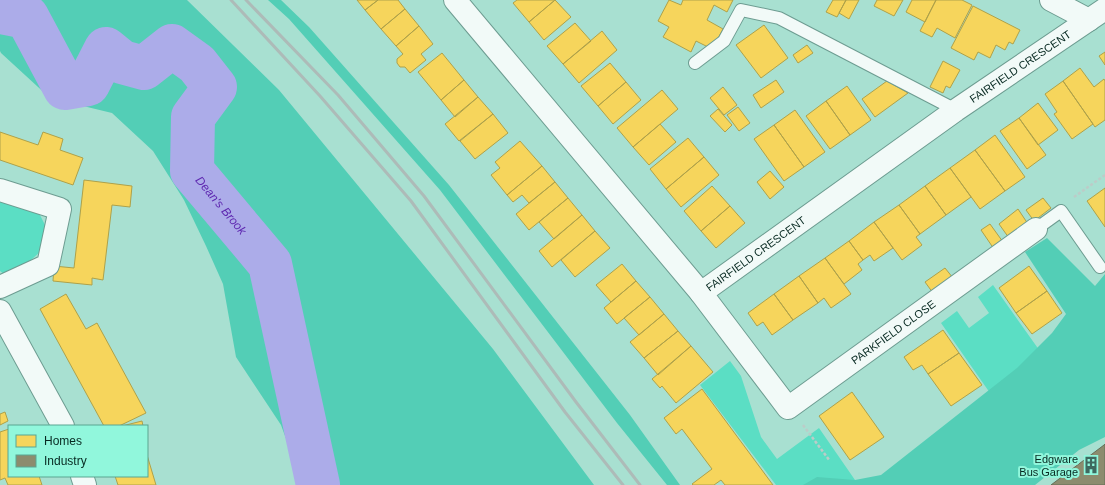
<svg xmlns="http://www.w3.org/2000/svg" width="1105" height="485" font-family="Arial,sans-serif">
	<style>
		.green { fill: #5bdec4 }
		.forest { fill: #53ceb6 }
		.homes { fill: #f6d55c; stroke: #aea14a }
		.industry { fill: #8c8c6e; stroke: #646e57 }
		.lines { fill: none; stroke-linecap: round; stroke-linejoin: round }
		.river { stroke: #acace9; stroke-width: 44 }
		.service-casing { stroke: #6d9c91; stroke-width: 14 }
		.minor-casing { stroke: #6d9c91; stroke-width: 24 }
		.path { stroke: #bcccc8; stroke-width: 2.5; stroke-dasharray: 3 2; stroke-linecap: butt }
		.service { stroke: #f2faf8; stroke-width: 12 }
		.minor { stroke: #f2faf8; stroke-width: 22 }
		.rail { stroke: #adbbb8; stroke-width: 3 }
		.labels { text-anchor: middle; stroke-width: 4; stroke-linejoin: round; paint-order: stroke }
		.street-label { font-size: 11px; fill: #072921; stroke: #91f7dc }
		.poi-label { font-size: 11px; fill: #072921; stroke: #91f7dc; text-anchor: end }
		.water-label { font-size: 12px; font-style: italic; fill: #5e28b0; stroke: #91f7dc }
	</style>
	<rect width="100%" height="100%" fill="#a8e0d1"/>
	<path class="green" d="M0,202L24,206L39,213L46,227L41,251L31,260L4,274L0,271Z
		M993,285L1042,354L990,393L941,323L957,311L969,328L989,313L978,297Z
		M730,361L741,376L761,437L777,459L819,428L855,480L845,485H776L700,385Z"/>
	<path class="forest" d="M0,0H187L279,90L493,349L594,485H303L281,425L236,357L223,284L206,246L184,200L153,151L112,113L50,98L1,53L0,51Z
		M268,0H281L309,27L449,185L630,415L680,485H667L617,423L440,190L289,19Z
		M1047,238L1095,286L1105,274V437L1079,450L1035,485H803L817,477L855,480L881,475L1017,368L1052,333L1066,314L1025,252Z"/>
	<path class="homes" d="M357,0H378L365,10Z
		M378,0H398L405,9L381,29L365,10Z
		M517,0H555L529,22L513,3Z
		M555,0L571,17L544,40L529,22Z
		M669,0L681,5L683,0H733L727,12L714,5L707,20L723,29L712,49L696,41L691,52L663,37L669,27L658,21Z
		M833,0H846L837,17L826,12Z
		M846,0H859L849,19L839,13Z
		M877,0H903L894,16L874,6Z
		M912,0H936L925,22L906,12Z
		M936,0H962L972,5L955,38L937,28L932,37L920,31Z
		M973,6L1020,30L1013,44L1009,42L1005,50L996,45L990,58L978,52L974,60L951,48Z
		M405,9L419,26L396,46L381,29Z
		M575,23L591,41L563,64L547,46Z
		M764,25L788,58L761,78L736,45Z
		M419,26L433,44L421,54L426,60L410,73L405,67H400L397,63V59L403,54L396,46Z
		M602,31L617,50L579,83L563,64Z
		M807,45L813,53L798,63L793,55Z
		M1105,52V65L1099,56Z
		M442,53L464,80L441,100L418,72Z
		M943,61L960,70L950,88L946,86L943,93L930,87Z
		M610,63L626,82L598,106L581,86Z
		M1080,68L1094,87L1104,79L1105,81V120L1095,127L1063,81Z
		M464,80L478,97L455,117L441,100Z
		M776,80L784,92L761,108L753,95Z
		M887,81L908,93L875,117L862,99Z
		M1063,81L1093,124L1072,139L1054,114L1057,112L1045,94Z
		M626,82L641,100L613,124L598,106Z
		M847,86L871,120L850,135L826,101Z
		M723,87L737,105L724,115L710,98Z
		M662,90L678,109L633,147L617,128Z
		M478,97L493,114L459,141L445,124Z
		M826,101L850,135L830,149L806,116Z
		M1038,103L1058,130L1038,145L1019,118Z
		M738,107L750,123L739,131L727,115Z
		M718,109L732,125L725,132L710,116Z
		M795,110L825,152L804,167L774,125Z
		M493,114L508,133L475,159L460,141Z
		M1019,118L1046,155L1027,169L1000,131Z
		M660,124L676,142L649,165L633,147Z
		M774,125L804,167L784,181L754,139Z
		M0,132L38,145L43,132L63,139L60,150L83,158L73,185L0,160Z
		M995,135L1025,177L1005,191L975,150Z
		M688,138L704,157L666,189L650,169Z
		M520,141L542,166L507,195L491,175L500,168L495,162Z
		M975,150L1005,191L980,209L950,168Z
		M704,157L719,175L681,207L666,189Z
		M542,166L555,182L529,203L522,195L513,202L507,195Z
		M950,168L971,197L946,215L925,186Z
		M770,171L784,187L770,199L757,182Z
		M84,180L132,186L130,207L112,205L103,280L92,278V285L53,281L54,266L74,268Z
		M555,182L568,198L529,230L516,214Z
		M712,186L730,206L701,231L684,211Z
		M925,186L946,215L920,234L899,205Z
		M1105,188V227L1087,201Z
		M568,198L582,215L554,239L539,222Z
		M1043,198L1051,208L1034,221L1026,210Z
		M899,205L920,234L916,237L922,245L902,260L874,222Z
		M730,206L745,223L716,248L701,231Z
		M1018,209L1028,224L1009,238L999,224Z
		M582,215L595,231L552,267L539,251Z
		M874,222L893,248L874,261L870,255L863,260L849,241Z
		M990,224L1003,242L994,249L981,230Z
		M595,231L610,248L575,277L561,260Z
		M849,241L863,260L858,264L862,270L844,284L825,258Z
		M825,258L851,294L831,308L824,298L818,303L799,276Z
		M622,264L636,281L611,302L596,285Z
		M1029,266L1047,291L1016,313L999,288Z
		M945,268L953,278L933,293L925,282Z
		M799,276L818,303L793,320L774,294Z
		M636,281L650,297L617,324L604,308Z
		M1047,291L1062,313L1032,334L1016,313Z
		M66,294L86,329L97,323L146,413L119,426H104L40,309Z
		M774,294L793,320L772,335L763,322L757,326L748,313Z
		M650,297L664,314L639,335L624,318Z
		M664,314L678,331L644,358L630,342Z
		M943,330L959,353L928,374L922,365L913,370L904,357Z
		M678,331L691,346L658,375L644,358Z
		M691,346L713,372L676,403L662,386L660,388L652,379Z
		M959,353L982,385L951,406L928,374Z
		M702,389L773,485H725L721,480L714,485H693L692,484L712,469L682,429L676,434L664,418Z
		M852,392L884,437L850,460L819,416Z
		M5,412L8,421L0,425V414Z
		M142,421L143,426H122Z
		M9,429V476H39L42,485H8L5,478L0,480V432Z
		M147,455L156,485H118L115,476H147Z"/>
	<path class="industry" d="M1105,444V485H1051L1104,445Z"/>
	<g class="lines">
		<path class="river" id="s1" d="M0,12L27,17L65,88L88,84L106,49L122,62L144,68L172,46L197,64L215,87L193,117L192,171L270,264L318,485"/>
		<g class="service-casing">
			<path id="service" d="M695,63L724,41L741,10L779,18L956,110
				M1036,229L1061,211L1100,267"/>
		</g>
		<g class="minor-casing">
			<g id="minor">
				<path id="s2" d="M455,0L701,293L956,110L1105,9"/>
				<path d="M1051,0L1089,20"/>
				<path d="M0,190L60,209L48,265L0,287"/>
				<path id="s3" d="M701,293L788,408L1036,229"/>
				<path d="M0,311L63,426"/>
				<path d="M82,476L85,485"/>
			</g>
		</g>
		<path class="path" d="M1074,197L1105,175
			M803,425L830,461"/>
		<use href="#service" class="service"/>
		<use href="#minor" class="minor"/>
		<path class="rail" d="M231,0L320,96L411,201L565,412L623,485
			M246,0L338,95L424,196L576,402L640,485"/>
	</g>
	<defs>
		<g id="building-bare" transform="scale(1.38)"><path d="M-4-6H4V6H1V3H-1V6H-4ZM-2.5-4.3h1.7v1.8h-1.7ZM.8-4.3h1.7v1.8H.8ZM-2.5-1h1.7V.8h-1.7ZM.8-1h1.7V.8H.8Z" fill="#3f695f" stroke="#91f7dc" stroke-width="2.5" paint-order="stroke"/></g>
	</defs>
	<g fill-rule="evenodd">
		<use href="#building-bare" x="1091" y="465"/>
	</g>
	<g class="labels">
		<g class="street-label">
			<text dy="4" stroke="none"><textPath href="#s2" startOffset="774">FAIRFIELD CRESCENT</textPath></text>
			<text dy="4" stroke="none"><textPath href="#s2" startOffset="450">FAIRFIELD CRESCENT</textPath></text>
			<text dy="4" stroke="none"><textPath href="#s3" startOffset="274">PARKFIELD CLOSE</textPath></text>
		</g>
		<g class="poi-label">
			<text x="1078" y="463">Edgware<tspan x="1078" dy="13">Bus Garage</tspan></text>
		</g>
		<g class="water-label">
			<text dy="4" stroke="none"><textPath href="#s1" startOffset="446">Dean's Brook</textPath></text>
		</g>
	</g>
	<rect x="8" y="425" width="140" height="52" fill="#91f7dc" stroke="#5aa591"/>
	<rect x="16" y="435" width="20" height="12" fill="#f6d55c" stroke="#5aa591"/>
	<text x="44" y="445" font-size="12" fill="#072921">Homes</text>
	<rect x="16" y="455" width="20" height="12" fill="#8c8c6e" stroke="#5aa591"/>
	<text x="44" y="465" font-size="12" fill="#072921">Industry</text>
</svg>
